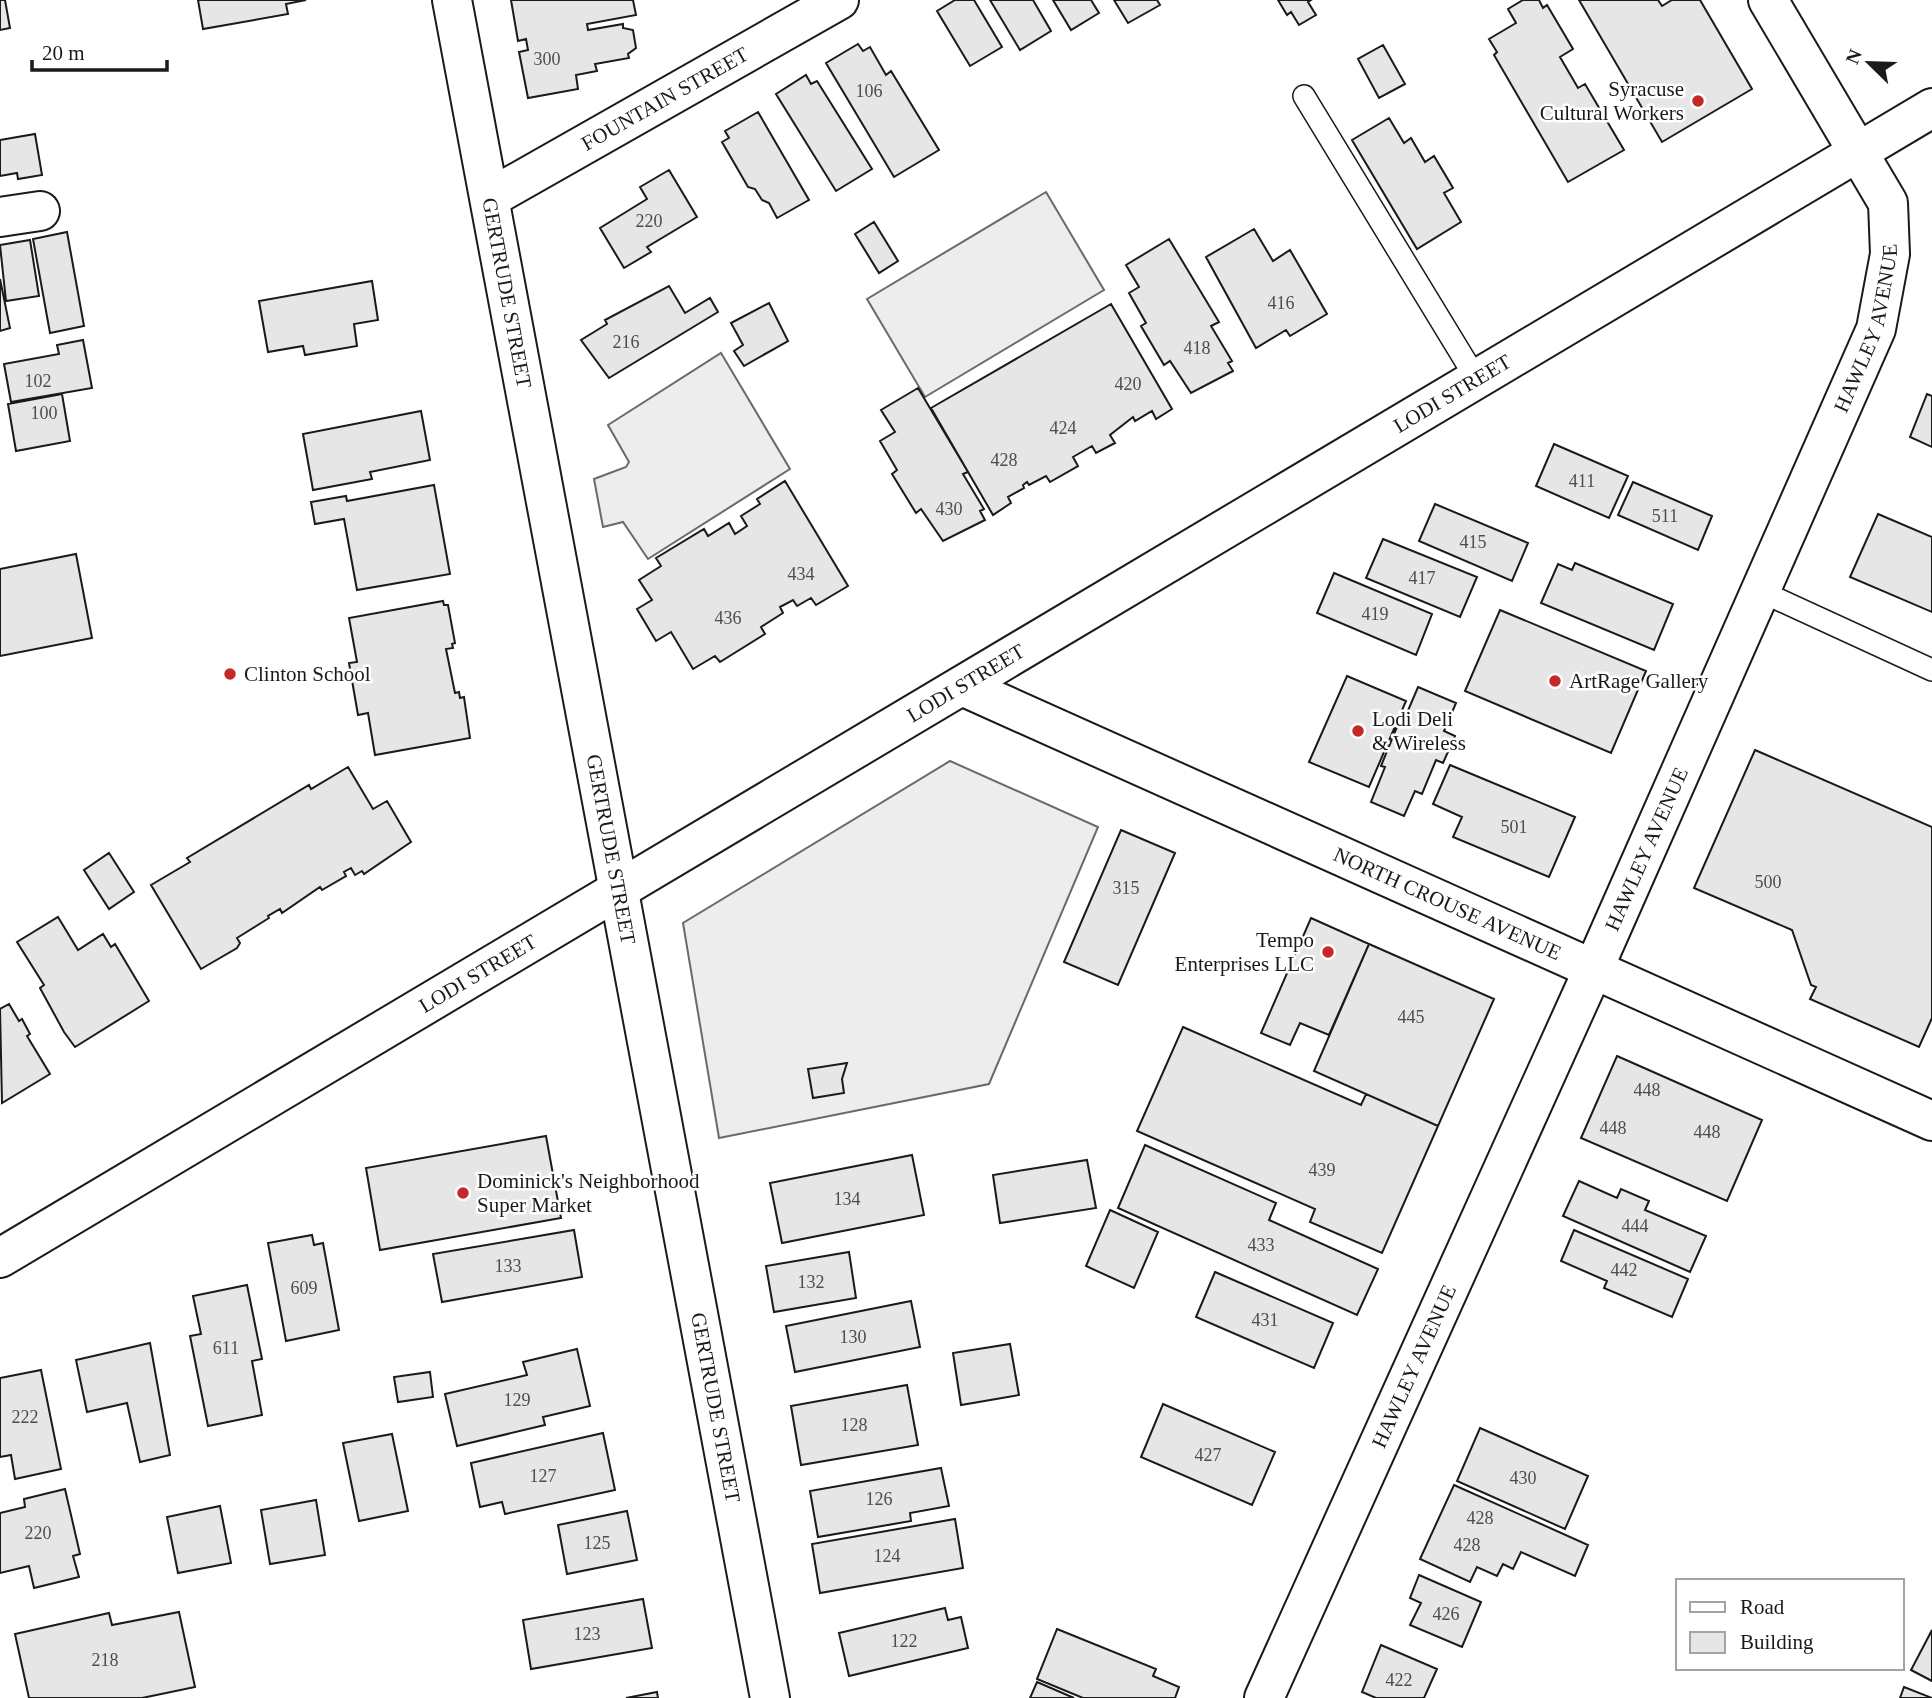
<svg xmlns="http://www.w3.org/2000/svg" width="1932" height="1698" font-family="'Times New Roman',serif">
	<style>
		.built { fill: #ededed; stroke: #6a6a6a; stroke-width: 2 }
		.building { fill: #e6e6e6; stroke: #1a1a1a; stroke-width: 2 }
		.lines { fill: none; stroke-linecap: round; stroke-linejoin: round }
		.lane-casing { stroke: #1a1a1a; stroke-width: 24 }
		.street-casing { stroke: #1a1a1a; stroke-width: 42 }
		.secondary-casing { stroke: #1a1a1a; stroke-width: 42 }
		.lane { stroke: #fff; stroke-width: 21 }
		.street { stroke: #fff; stroke-width: 38 }
		.secondary { stroke: #fff; stroke-width: 38 }
		.poi-dot { fill: #c62828; stroke: #fff; stroke-width: 2.5 }
		.labels { text-anchor: middle; stroke-width: 5; stroke-linejoin: round; paint-order: stroke }
		.number-label { font-size: 18px; fill: #4d4d4d }
		.poi-label { font-size: 21px; fill: #1a1a1a; stroke: #fff; text-anchor: start }
		.street-label { font-size: 21px; fill: #1a1a1a; stroke: #fff }
	</style>
	<rect width="100%" height="100%" fill="#fff"/>
	<path class="built" d="M1046,192L1104,290L925,397L867,299Z
		M721,353L790,469L648,559L623,522L603,527L594,479L626,467L629,462L608,425Z
		M950,761L1098,827L989,1084L719,1138L683,923Z"/>
	<path class="building" d="M0,0H5L10,28L0,30Z
		M198,0H306L286,4L288,14L203,29Z
		M511,0H633L636,15L587,24L588,30L623,24V28L633,30L636,48L628,54L629,58L595,64L597,71L576,75L578,89L528,98L519,52L528,50L526,39L518,41Z
		M955,0H974L1002,47L970,66L937,11Z
		M990,0H1033L1051,31L1020,50Z
		M1053,0H1091L1099,13L1071,30Z
		M1114,0H1157L1160,5L1128,23Z
		M1278,0H1311L1308,2L1316,15L1299,25L1291,12L1287,15Z
		M1523,0H1539L1543,8L1547,5L1573,49L1560,57L1578,88L1585,84L1624,150L1568,182L1494,55L1497,52L1489,39L1516,23L1508,9Z
		M1579,0H1658L1662,6L1672,0H1700L1752,89L1662,142Z
		M858,44L863,51L870,47L886,75L891,71L939,150L894,177L826,63Z
		M1383,45L1405,84L1379,98L1358,59Z
		M806,75L811,84L817,81L872,169L836,191L776,94Z
		M758,112L809,200L777,218L769,203L762,200L755,189L748,187L722,142L729,138L725,131Z
		M1389,118L1404,143L1411,138L1425,162L1434,156L1453,188L1444,193L1461,222L1417,249L1352,140Z
		M35,134L42,175L18,179L17,173L0,176V140Z
		M669,170L697,217L647,247L651,252L624,268L600,228L647,199L640,187Z
		M874,222L898,261L879,273L855,234Z
		M1254,229L1273,261L1290,250L1327,314L1290,336L1286,330L1256,348L1206,257Z
		M67,232L84,326L50,333L33,239Z
		M1169,239L1219,322L1211,326L1232,361L1228,363L1233,371L1191,393L1170,361L1164,365L1141,326L1146,323L1129,293L1139,287L1126,265Z
		M30,240L39,296L6,301L0,245Z
		M0,279L10,328L0,331Z
		M372,281L378,320L354,324L357,346L305,355L303,346L268,352L259,301Z
		M669,286L685,313L710,298L718,312L609,378L581,340L607,324L605,320Z
		M769,303L788,341L744,366L734,351L743,345L731,323Z
		M1111,304L1172,409L1156,419L1152,411L1135,421L1133,417L1110,435L1115,443L1096,453L1092,446L1073,457L1078,466L1050,482L1046,476L1029,485L1027,482L1023,485L1024,488L1008,497L1011,503L993,515L931,408Z
		M83,340L92,388L11,402L4,364L59,354L57,345Z
		M918,388L968,472L963,474L984,509L980,511L985,520L943,541L921,509L916,513L892,474L897,470L880,441L895,432L881,410Z
		M62,394L70,441L16,451L8,404Z
		M1927,394L1932,396V447L1910,437Z
		M421,411L430,460L370,472L372,479L313,490L303,434Z
		M1554,444L1628,476L1609,518L1536,486Z
		M785,481L848,586L816,605L811,598L797,606L793,600L780,607L783,613L761,627L765,634L720,662L715,656L693,669L671,632L656,641L637,609L652,600L639,580L661,566L656,558L704,529L708,536L729,523L735,534L747,526L741,516L760,504L757,499Z
		M1633,482L1712,516L1698,550L1618,515Z
		M434,485L450,574L357,590L344,519L315,524L311,502L346,496L347,501Z
		M1435,504L1528,543L1512,581L1419,541Z
		M1878,514L1932,537V612L1850,577Z
		M1383,539L1477,577L1460,617L1366,578Z
		M76,554L92,638L0,656V569Z
		M1575,563L1673,604L1654,650L1541,603L1558,564L1572,570Z
		M1334,573L1432,614L1416,655L1317,613Z
		M443,601L444,605H448L455,643L452,644L453,648L446,649L455,693L459,692L460,698L464,697L470,738L375,755L368,713L358,715L349,663L357,662L349,618Z
		M1500,610L1646,671L1611,753L1465,691Z
		M1347,676L1406,701L1369,787L1309,762Z
		M1418,687L1456,703L1444,731L1455,736L1443,763L1436,760L1422,794L1415,791L1404,816L1371,802L1385,767L1381,766L1403,712L1407,713Z
		M1755,750L1932,827V1018L1919,1047L1810,999L1816,987L1811,985L1792,930L1694,888Z
		M1450,765L1575,817L1549,877L1453,837L1462,817L1433,804Z
		M348,767L373,809L387,801L411,842L364,874L362,871L355,875L351,868L344,872L346,876L322,890L320,887L282,913L280,909L268,916L269,918L237,938L240,943L237,948L201,969L151,885L190,862L187,858L309,785L311,789Z
		M1121,830L1175,853L1118,985L1064,962Z
		M109,853L134,892L109,909L84,870Z
		M58,917L78,950L103,934L111,947L115,944L149,1001L75,1047L64,1032L40,988L44,985L17,942Z
		M1311,918L1369,944L1329,1035L1300,1023L1290,1045L1261,1033Z
		M1369,944L1494,999L1438,1126L1314,1071Z
		M9,1004L19,1021L22,1019L30,1034L27,1036L50,1074L2,1103L0,1009Z
		M1183,1027L1361,1105L1366,1094L1438,1126L1382,1253L1310,1222L1315,1209L1137,1131Z
		M1617,1056L1762,1120L1727,1201L1581,1138Z
		M847,1063L842,1079L844,1093L813,1098L808,1069Z
		M546,1136L561,1218L380,1250L366,1168Z
		M1145,1145L1276,1203L1269,1220L1378,1269L1357,1315L1118,1208Z
		M912,1155L924,1215L782,1243L770,1183Z
		M1087,1160L1096,1208L1000,1223L993,1175Z
		M1579,1181L1617,1198L1621,1189L1649,1201L1645,1210L1706,1236L1690,1272L1563,1216Z
		M1110,1210L1158,1232L1134,1288L1086,1266Z
		M574,1230L582,1277L442,1302L433,1254Z
		M1574,1230L1688,1279L1672,1317L1604,1288L1607,1281L1561,1261Z
		M312,1235L314,1245L323,1243L339,1330L286,1341L268,1243Z
		M849,1252L856,1298L774,1312L766,1266Z
		M1215,1272L1333,1323L1314,1368L1196,1317Z
		M247,1285L262,1359L252,1361L262,1415L208,1426L190,1336L201,1334L193,1296Z
		M911,1301L920,1347L795,1372L786,1326Z
		M150,1343L170,1455L140,1462L127,1403L87,1412L76,1360Z
		M1010,1344L1019,1395L961,1405L953,1353Z
		M577,1349L590,1406L543,1417L545,1425L457,1446L445,1394L527,1375L523,1362Z
		M41,1370L61,1469L15,1479L11,1455L0,1457V1378Z
		M430,1372L433,1397L398,1402L394,1377Z
		M907,1385L918,1445L801,1465L791,1406Z
		M1163,1404L1275,1452L1252,1505L1141,1457Z
		M1480,1428L1588,1476L1565,1529L1457,1481Z
		M603,1433L615,1490L505,1514L502,1502L480,1507L471,1463Z
		M392,1434L408,1511L359,1521L343,1443Z
		M941,1468L949,1506L910,1513L911,1521L818,1537L810,1491Z
		M1454,1485L1588,1545L1575,1576L1521,1552L1513,1569L1503,1564L1497,1576L1477,1567L1470,1582L1420,1559Z
		M65,1489L80,1554L73,1556L79,1577L34,1588L29,1566L0,1573V1513L25,1507L24,1499Z
		M316,1500L325,1555L270,1564L261,1510Z
		M220,1506L231,1563L178,1573L167,1517Z
		M627,1511L637,1560L567,1574L558,1525Z
		M955,1519L963,1568L820,1593L812,1544Z
		M1419,1575L1481,1602L1462,1647L1410,1625L1421,1603L1410,1598Z
		M643,1599L652,1648L531,1669L523,1620Z
		M945,1608L948,1620L961,1617L968,1648L849,1676L839,1633Z
		M179,1612L195,1687L142,1698H29L15,1634L109,1613L112,1625Z
		M1057,1629L1156,1669L1153,1676L1179,1687L1175,1698H1083L1037,1679Z
		M1932,1630V1681L1911,1670Z
		M1381,1645L1437,1669L1424,1698H1376L1362,1692Z
		M1037,1682L1074,1698H1030Z
		M1904,1687L1932,1698H1900Z
		M657,1692L658,1698H626Z"/>
	<g class="lines">
		<g class="lane-casing">
			<path id="lane" d="M1304,96L1477,380
				M1760,591L1932,670"/>
		</g>
		<g class="street-casing">
			<g id="street">
				<path id="s1" d="M452,0L770,1698"/>
				<path id="s2" d="M490,198L839,0"/>
				<path d="M0,217L40,211"/>
				<path id="s3" d="M962,686L1932,1121"/>
				<path id="s4" d="M1264,1698L1593,970L1876,329L1890,254L1888,203L1768,0"/>
			</g>
		</g>
		<g class="secondary-casing">
			<g id="secondary">
				<path id="s5" d="M0,1258L1932,108"/>
			</g>
		</g>
		<use href="#lane" class="lane"/>
		<use href="#street" class="street"/>
		<use href="#secondary" class="secondary"/>
	</g>
	<g class="poi-dot">
		<circle cx="1698" cy="101" r="7"/>
		<circle cx="230" cy="674" r="7"/>
		<circle cx="1555" cy="681" r="7"/>
		<circle cx="1358" cy="731" r="7"/>
		<circle cx="1328" cy="952" r="7"/>
		<circle cx="463" cy="1193" r="7"/>
	</g>
	<g class="labels">
		<g class="number-label">
			<text x="547" y="65">300</text>
			<text x="869" y="97">106</text>
			<text x="649" y="227">220</text>
			<text x="1281" y="309">416</text>
			<text x="626" y="348">216</text>
			<text x="1197" y="354">418</text>
			<text x="38" y="387">102</text>
			<text x="1128" y="390">420</text>
			<text x="44" y="419">100</text>
			<text x="1063" y="434">424</text>
			<text x="1004" y="466">428</text>
			<text x="1582" y="487">411</text>
			<text x="949" y="515">430</text>
			<text x="1665" y="522">511</text>
			<text x="1473" y="548">415</text>
			<text x="801" y="580">434</text>
			<text x="1422" y="584">417</text>
			<text x="1375" y="620">419</text>
			<text x="728" y="624">436</text>
			<text x="1514" y="833">501</text>
			<text x="1768" y="888">500</text>
			<text x="1126" y="894">315</text>
			<text x="1411" y="1023">445</text>
			<text x="1647" y="1096">448</text>
			<text x="1613" y="1134">448</text>
			<text x="1707" y="1138">448</text>
			<text x="1322" y="1176">439</text>
			<text x="847" y="1205">134</text>
			<text x="1635" y="1232">444</text>
			<text x="1261" y="1251">433</text>
			<text x="508" y="1272">133</text>
			<text x="1624" y="1276">442</text>
			<text x="811" y="1288">132</text>
			<text x="304" y="1294">609</text>
			<text x="1265" y="1326">431</text>
			<text x="853" y="1343">130</text>
			<text x="226" y="1354">611</text>
			<text x="517" y="1406">129</text>
			<text x="25" y="1423">222</text>
			<text x="854" y="1431">128</text>
			<text x="1208" y="1461">427</text>
			<text x="543" y="1482">127</text>
			<text x="1523" y="1484">430</text>
			<text x="879" y="1505">126</text>
			<text x="1480" y="1524">428</text>
			<text x="38" y="1539">220</text>
			<text x="597" y="1549">125</text>
			<text x="1467" y="1551">428</text>
			<text x="887" y="1562">124</text>
			<text x="1446" y="1620">426</text>
			<text x="587" y="1640">123</text>
			<text x="904" y="1647">122</text>
			<text x="105" y="1666">218</text>
			<text x="1399" y="1686">422</text>
		</g>
		<g class="poi-label">
			<text x="1684" y="96" text-anchor="end">Syracuse<tspan x="1684" dy="24">Cultural Workers</tspan></text>
			<text x="244" y="681">Clinton School</text>
			<text x="1569" y="688">ArtRage Gallery</text>
			<text x="1372" y="726">Lodi Deli<tspan x="1372" dy="24">&amp; Wireless</tspan></text>
			<text x="1314" y="947" text-anchor="end">Tempo<tspan x="1314" dy="24">Enterprises LLC</tspan></text>
			<text x="477" y="1188">Dominick's Neighborhood<tspan x="477" dy="24">Super Market</tspan></text>
		</g>
		<g class="street-label">
			<text dy="7" stroke="none"><textPath href="#s2" startOffset="201">FOUNTAIN STREET</textPath></text>
			<text dy="7" stroke="none"><textPath href="#s1" startOffset="298">GERTRUDE STREET</textPath></text>
			<text dy="7" stroke="none"><textPath href="#s4" startOffset="1498">HAWLEY AVENUE</textPath></text>
			<text dy="7" stroke="none"><textPath href="#s5" startOffset="1690">LODI STREET</textPath></text>
			<text dy="7" stroke="none"><textPath href="#s5" startOffset="1124">LODI STREET</textPath></text>
			<text dy="7" stroke="none"><textPath href="#s1" startOffset="864">GERTRUDE STREET</textPath></text>
			<text dy="7" stroke="none"><textPath href="#s4" startOffset="931">HAWLEY AVENUE</textPath></text>
			<text dy="7" stroke="none"><textPath href="#s3" startOffset="532">NORTH CROUSE AVENUE</textPath></text>
			<text dy="7" stroke="none"><textPath href="#s5" startOffset="556">LODI STREET</textPath></text>
			<text dy="7" stroke="none"><textPath href="#s4" startOffset="364">HAWLEY AVENUE</textPath></text>
			<text dy="7" stroke="none"><textPath href="#s1" startOffset="1432">GERTRUDE STREET</textPath></text>
		</g>
	</g>
	<rect x="1676" y="1579" width="228" height="91" fill="#ffffff" stroke="#a3a3a3" stroke-width="2"/>
	<rect x="1690" y="1602" width="35" height="10" fill="#ffffff" stroke="#a3a3a3" stroke-width="2"/>
	<text x="1740" y="1614" font-size="21" fill="#1a1a1a">Road</text>
	<rect x="1690" y="1632" width="35" height="21" fill="#e6e6e6" stroke="#a3a3a3" stroke-width="2"/>
	<text x="1740" y="1649" font-size="21" fill="#1a1a1a">Building</text>
	<g transform="translate(1869 63) rotate(293)" stroke="#ffffff" stroke-width="5" paint-order="stroke">
	<path d="M0-5L12 26L0 18L-12 26Z" fill="#1a1a1a"/>
	<text y="-10" font-size="19" font-weight="bold" text-anchor="middle" fill="#1a1a1a">N</text>
	</g>
	<path d="M32 60v10h135v-10" fill="none" stroke="#1a1a1a" stroke-width="3.5"/>
	<text x="42" y="60" font-size="21" fill="#1a1a1a" stroke="#ffffff" stroke-width="5" paint-order="stroke">20 m</text>
</svg>
